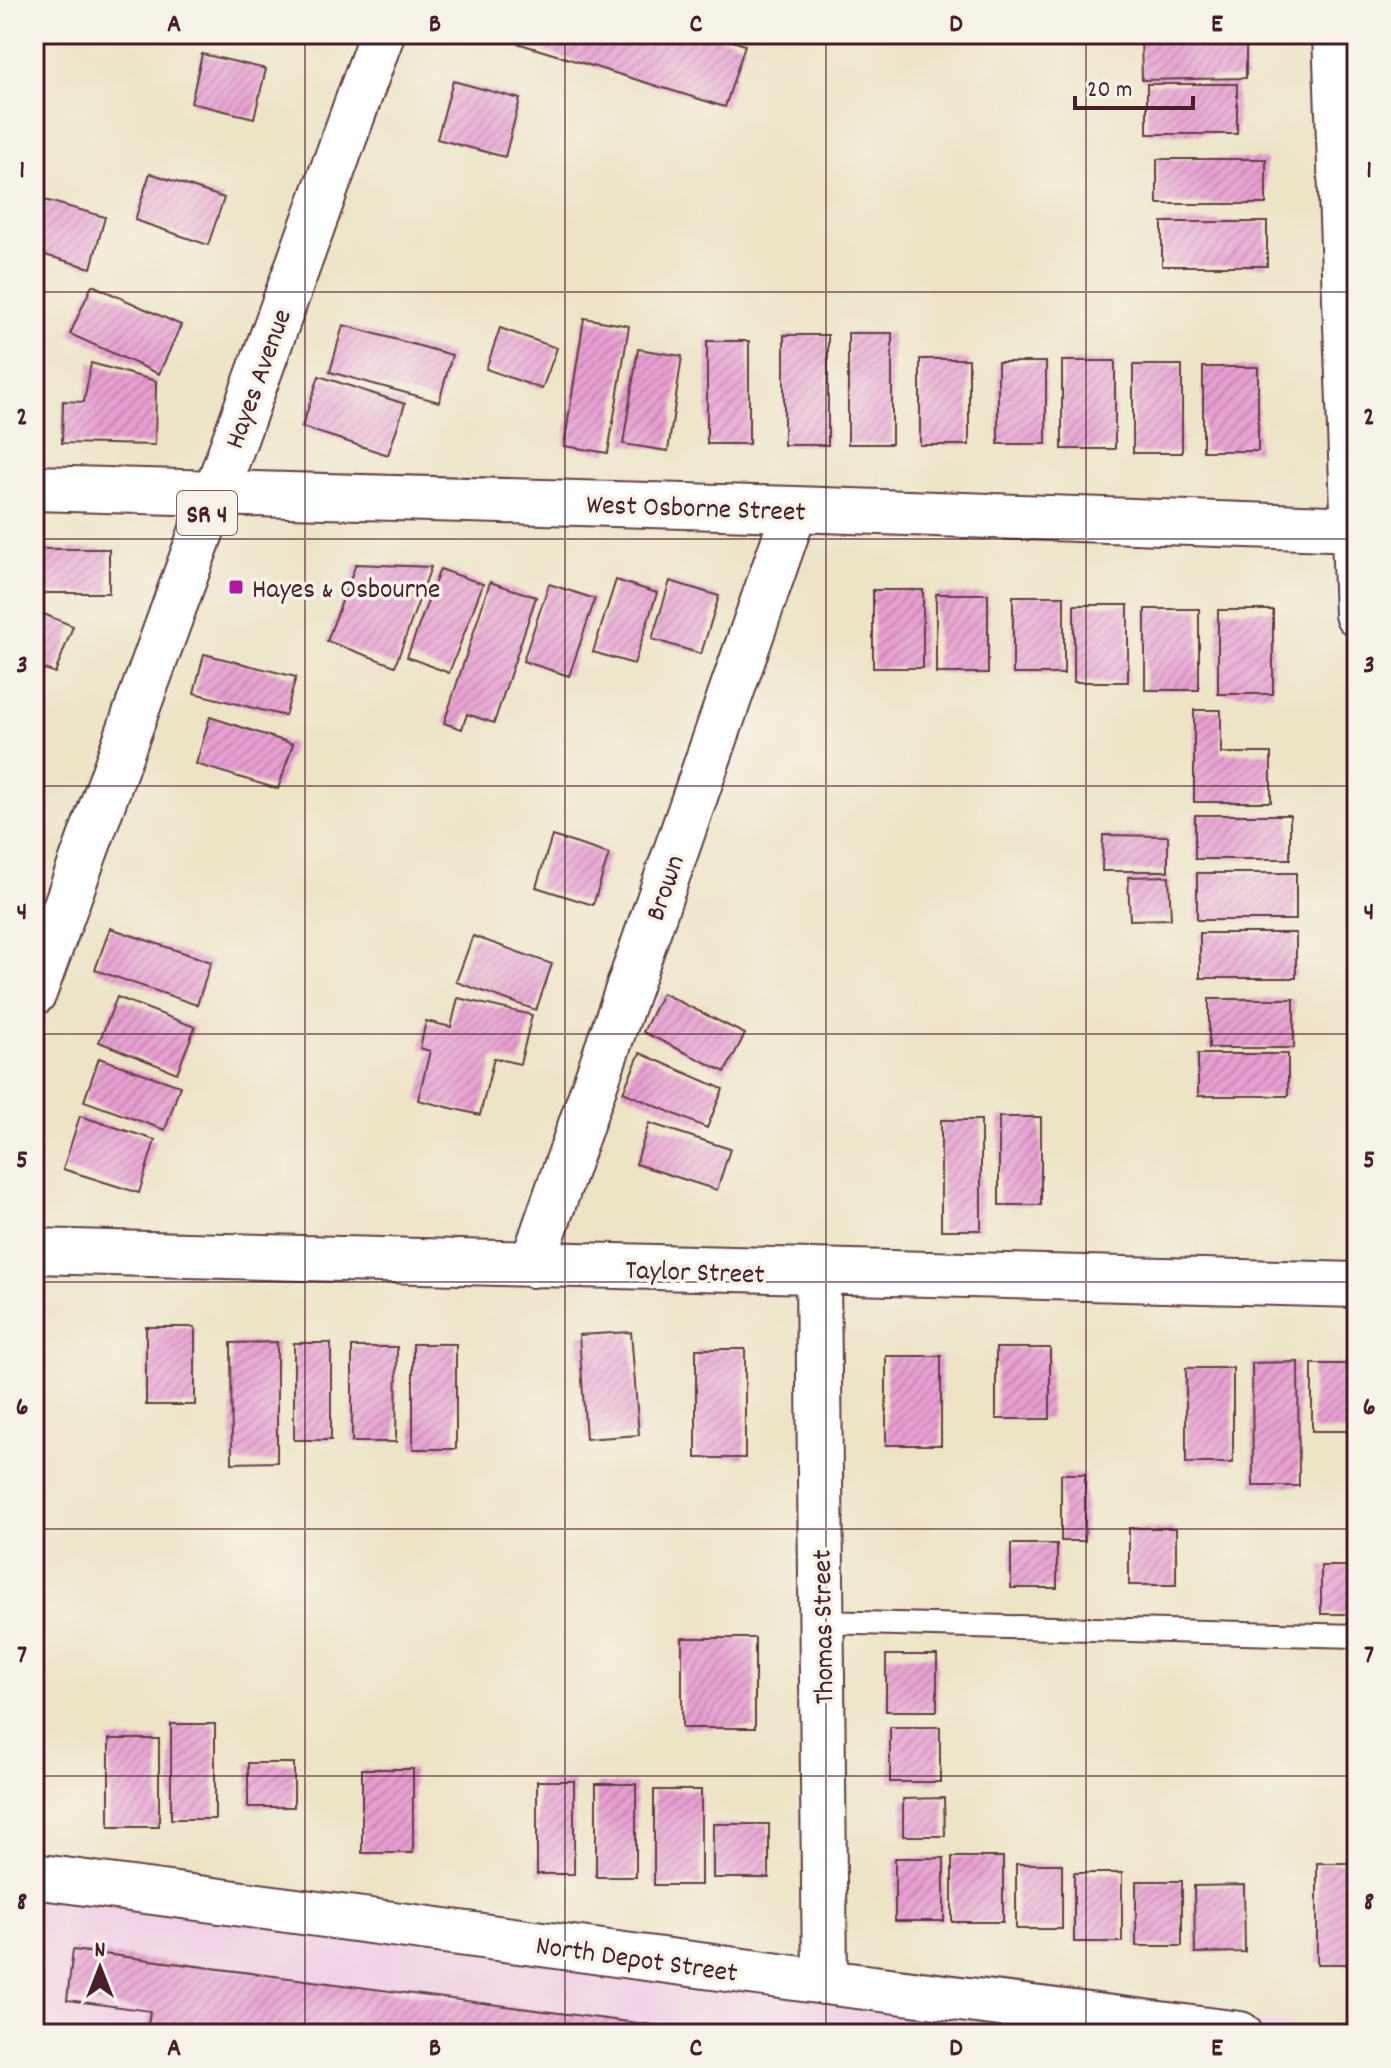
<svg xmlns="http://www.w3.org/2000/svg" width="1391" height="2068" font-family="Dekko,sans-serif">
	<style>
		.built { fill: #f0d0e5 }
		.building { fill: url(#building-hatch) }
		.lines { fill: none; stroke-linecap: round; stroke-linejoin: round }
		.lane-casing { stroke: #623d42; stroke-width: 26 }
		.street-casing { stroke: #623d42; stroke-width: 48 }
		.secondary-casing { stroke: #623d42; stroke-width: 48 }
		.primary-casing { stroke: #623d42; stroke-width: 48 }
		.lane { stroke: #fff; stroke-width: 22 }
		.street { stroke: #fff; stroke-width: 44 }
		.secondary { stroke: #fff; stroke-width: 44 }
		.primary { stroke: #fff; stroke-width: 44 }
		.grid { fill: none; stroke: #4a1f2b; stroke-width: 2; stroke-opacity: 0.55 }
		.poi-dot { fill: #b5179e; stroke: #f7f3e8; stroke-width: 3 }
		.labels { text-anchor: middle; stroke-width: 7; stroke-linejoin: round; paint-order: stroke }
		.shield { fill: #f7f3e8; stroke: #7e5f64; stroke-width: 2 }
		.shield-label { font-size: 26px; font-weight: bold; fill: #4a1f2b }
		.street-label { font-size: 28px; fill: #4a1f2b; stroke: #f7f3e8 }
		.poi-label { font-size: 28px; fill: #4a1f2b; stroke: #f7f3e8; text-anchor: start }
		.neatline { fill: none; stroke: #4a1f2b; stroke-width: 3 }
		.grid-label { font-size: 26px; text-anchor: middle; font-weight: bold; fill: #4a1f2b }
	</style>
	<defs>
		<pattern id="building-hatch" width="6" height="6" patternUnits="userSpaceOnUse" patternTransform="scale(2)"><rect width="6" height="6" fill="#e79fd1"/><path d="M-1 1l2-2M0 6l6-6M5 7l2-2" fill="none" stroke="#bd81aa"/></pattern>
	</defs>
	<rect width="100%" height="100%" fill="#f7f3e8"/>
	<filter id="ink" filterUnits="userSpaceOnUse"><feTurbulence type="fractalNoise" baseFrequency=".0125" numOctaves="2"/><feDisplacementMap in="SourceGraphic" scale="16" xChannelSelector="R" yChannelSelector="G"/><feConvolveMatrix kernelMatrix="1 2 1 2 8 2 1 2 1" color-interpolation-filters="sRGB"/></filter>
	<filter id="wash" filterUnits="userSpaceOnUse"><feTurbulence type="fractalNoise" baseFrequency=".006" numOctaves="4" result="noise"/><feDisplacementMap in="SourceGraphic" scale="32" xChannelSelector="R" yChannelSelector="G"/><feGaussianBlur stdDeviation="1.8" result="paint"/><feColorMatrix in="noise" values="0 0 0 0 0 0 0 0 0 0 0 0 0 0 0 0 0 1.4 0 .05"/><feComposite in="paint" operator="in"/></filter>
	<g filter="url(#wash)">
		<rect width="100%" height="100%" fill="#ede4c6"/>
		<path class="built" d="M34,1884L1357,2032V2034H34Z"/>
		<g id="blocks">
			<path class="building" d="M488,34H710L745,45L725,107Z
				M1141,34H1246V78L1142,80Z
				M202,54L266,69L254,118L191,103Z
				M453,81L520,99L505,157L437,139Z
				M1147,84H1237V134H1147Z
				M1157,159H1266V204H1157Z
				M150,173L224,198L208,245L135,220Z
				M34,197L105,217L91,268L34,252Z
				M1162,222H1267V266H1162Z
				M92,285L181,325L159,374L70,334Z
				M584,318L629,326L608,453L564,446Z
				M343,325L452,355L439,402L330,372Z
				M500,328L557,348L542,389L486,369Z
				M848,333H892V444H848Z
				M784,335H828V445H784Z
				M707,341H749V444H707Z
				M638,349L682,356L668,451L623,444Z
				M920,359H969V445H920Z
				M1062,361H1115V449H1062Z
				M998,362H1046V444H998Z
				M91,363L156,381L155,445L62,443L63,401L84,402Z
				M1133,365H1182V453H1133Z
				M1203,367H1258V451H1203Z
				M319,376L405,404L388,455L302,427Z
				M34,549H109V593H34Z
				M356,564L431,567L395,666L327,641Z
				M440,569L483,584L449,673L407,657Z
				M616,580L657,593L634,664L593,652Z
				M670,581L719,596L701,654L652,639Z
				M490,582L536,597L494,723L467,714L462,729L444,723Z
				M549,584L595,599L569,676L523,661Z
				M873,590H923V668H873Z
				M936,594H988V673H936Z
				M1013,596H1064V674H1013Z
				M1074,605H1128V682H1074Z
				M1145,609H1199V690H1145Z
				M34,610L73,626L55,673L34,665Z
				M1218,610H1273V694H1218Z
				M204,654L296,677L285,716L194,693Z
				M1194,710H1221V753H1271V802H1194Z
				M210,717L293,744L278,789L196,764Z
				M1195,815H1290V859H1195Z
				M1103,835L1168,836V871H1102Z
				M552,836L609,854L593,905L536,887Z
				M1197,873H1296V920H1197Z
				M1169,876L1171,919L1130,920L1128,877Z
				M110,928L211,962L197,1005L95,970Z
				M1200,933H1296V978H1200Z
				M473,936L552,964L536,1010L456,982Z
				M662,993L745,1034L725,1072L643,1032Z
				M117,997L195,1027L177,1073L99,1042Z
				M458,998L532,1015L520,1064L494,1058L480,1115L418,1100L430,1051L420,1048L426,1021L451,1027Z
				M1209,999H1294V1048H1209Z
				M640,1053L723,1089L707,1128L623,1092Z
				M1198,1054H1288V1096H1198Z
				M99,1058L180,1086L165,1130L84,1101Z
				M80,1116L155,1140L139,1193L63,1169Z
				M999,1117H1041V1205H999Z
				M941,1120H981V1230H941Z
				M649,1123L730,1149L717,1190L636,1164Z
				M146,1327H195V1405H146Z
				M631,1332L639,1435L586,1439L579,1335Z
				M277,1342V1462L232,1463L231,1343Z
				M294,1343H331V1440H294Z
				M413,1344H456V1449H413Z
				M352,1347H397L396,1442H352Z
				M996,1348H1050V1419H996Z
				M696,1349H745V1458H696Z
				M886,1356H941V1445H886Z
				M1298,1362L1299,1486H1253L1252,1363Z
				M1312,1364H1357V1431H1312Z
				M1186,1368H1233V1463H1186Z
				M34,1441H38V1487H34Z
				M1061,1474H1085V1541H1061Z
				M1129,1528H1176V1585H1129Z
				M1011,1544H1057V1588H1011Z
				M1321,1566H1357V1614H1321Z
				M682,1638H755V1728H682Z
				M886,1655H937V1711H886Z
				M171,1724H215V1819H171Z
				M890,1727H940V1782H890Z
				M109,1739H159V1827H109Z
				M248,1763H294V1807H248Z
				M362,1769H413V1853H362Z
				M537,1781H574V1874H537Z
				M596,1784H636V1877H596Z
				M654,1790H701V1885H654Z
				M944,1798L945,1836H903V1799Z
				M713,1824H769V1878H713Z
				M952,1857H1003V1922H952Z
				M895,1858H944V1921H895Z
				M1317,1863H1357V1964H1317Z
				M1016,1864H1062V1929H1016Z
				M1074,1873H1122V1942H1074Z
				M1136,1881H1182V1946H1136Z
				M1244,1885L1245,1952L1195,1953L1194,1886Z
				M73,1950L706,2032V2034H147L150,2011L67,2000Z"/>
		</g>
	</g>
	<g filter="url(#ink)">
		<use href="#blocks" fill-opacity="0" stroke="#623d42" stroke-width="2"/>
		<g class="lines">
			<g class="lane-casing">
				<path id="lane" d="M821,1622L1357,1636"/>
			</g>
			<g class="street-casing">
				<path id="street" d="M1335,34L1357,614
					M34,488L795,509L1357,529
					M34,1251L1357,1285
					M532,1265L795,509
					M818,1273L825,1982"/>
			</g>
			<g class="secondary-casing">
				<path id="secondary" d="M34,1876L825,1982L1240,2034"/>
			</g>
			<g class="primary-casing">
				<path id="primary" d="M34,993L382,34"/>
			</g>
			<use href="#lane" class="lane"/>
			<use href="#street" class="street"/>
			<use href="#secondary" class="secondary"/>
			<use href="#primary" class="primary"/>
		</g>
	</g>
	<path class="grid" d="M305,34V2034M565,34V2034M826,34V2034M1086,34V2034M34,292H1357M34,539H1357M34,786H1357M34,1034H1357M34,1282H1357M34,1529H1357M34,1776H1357"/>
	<rect class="poi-dot" x="228" y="579" width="16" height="16" rx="4"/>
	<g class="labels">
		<rect class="shield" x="177" y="491" width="60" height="44" rx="6"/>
		<g class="shield-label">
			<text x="207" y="522">SR 4</text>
		</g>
		<g class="street-label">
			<text transform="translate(256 378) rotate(-70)" y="10">Hayes Avenue</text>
			<text transform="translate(696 506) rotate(2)" y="10">West Osborne Street</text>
			<text transform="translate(663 887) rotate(-71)" y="10">Brown</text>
			<text transform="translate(695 1270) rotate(2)" y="10">Taylor Street</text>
			<text transform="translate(821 1627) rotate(-91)" y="10">Thomas Street</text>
			<text transform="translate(637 1957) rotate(8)" y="10">North Depot Street</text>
		</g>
		<g class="poi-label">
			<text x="252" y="597">Hayes &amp; Osbourne</text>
		</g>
	</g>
	<rect width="1391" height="2068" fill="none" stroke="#f7f3e8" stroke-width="88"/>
	<g transform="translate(100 1968)" stroke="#f7f3e8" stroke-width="6" paint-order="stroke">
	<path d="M0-6L14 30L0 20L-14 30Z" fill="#4a1f2b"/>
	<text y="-12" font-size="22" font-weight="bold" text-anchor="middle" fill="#4a1f2b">N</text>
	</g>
	<path d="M1075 96v12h118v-12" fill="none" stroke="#4a1f2b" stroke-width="4"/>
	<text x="1087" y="96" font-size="24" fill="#4a1f2b" stroke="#f7f3e8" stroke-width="6" paint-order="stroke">20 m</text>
	<rect x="44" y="44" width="1303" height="1980" class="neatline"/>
	<g class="grid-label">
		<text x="174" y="31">A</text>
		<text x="435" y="31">B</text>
		<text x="696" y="31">C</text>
		<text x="956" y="31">D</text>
		<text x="1217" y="31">E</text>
		<text x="22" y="177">1</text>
		<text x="1369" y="177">1</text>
		<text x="22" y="424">2</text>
		<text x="1369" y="424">2</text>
		<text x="22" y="672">3</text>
		<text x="1369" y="672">3</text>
		<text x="22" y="919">4</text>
		<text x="1369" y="919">4</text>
		<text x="22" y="1167">5</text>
		<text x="1369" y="1167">5</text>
		<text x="22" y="1414">6</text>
		<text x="1369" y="1414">6</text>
		<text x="22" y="1662">7</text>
		<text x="1369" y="1662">7</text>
		<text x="22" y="1909">8</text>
		<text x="1369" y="1909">8</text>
		<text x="174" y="2055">A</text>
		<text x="435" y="2055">B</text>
		<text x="696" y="2055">C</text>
		<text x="956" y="2055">D</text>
		<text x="1217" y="2055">E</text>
	</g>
</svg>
